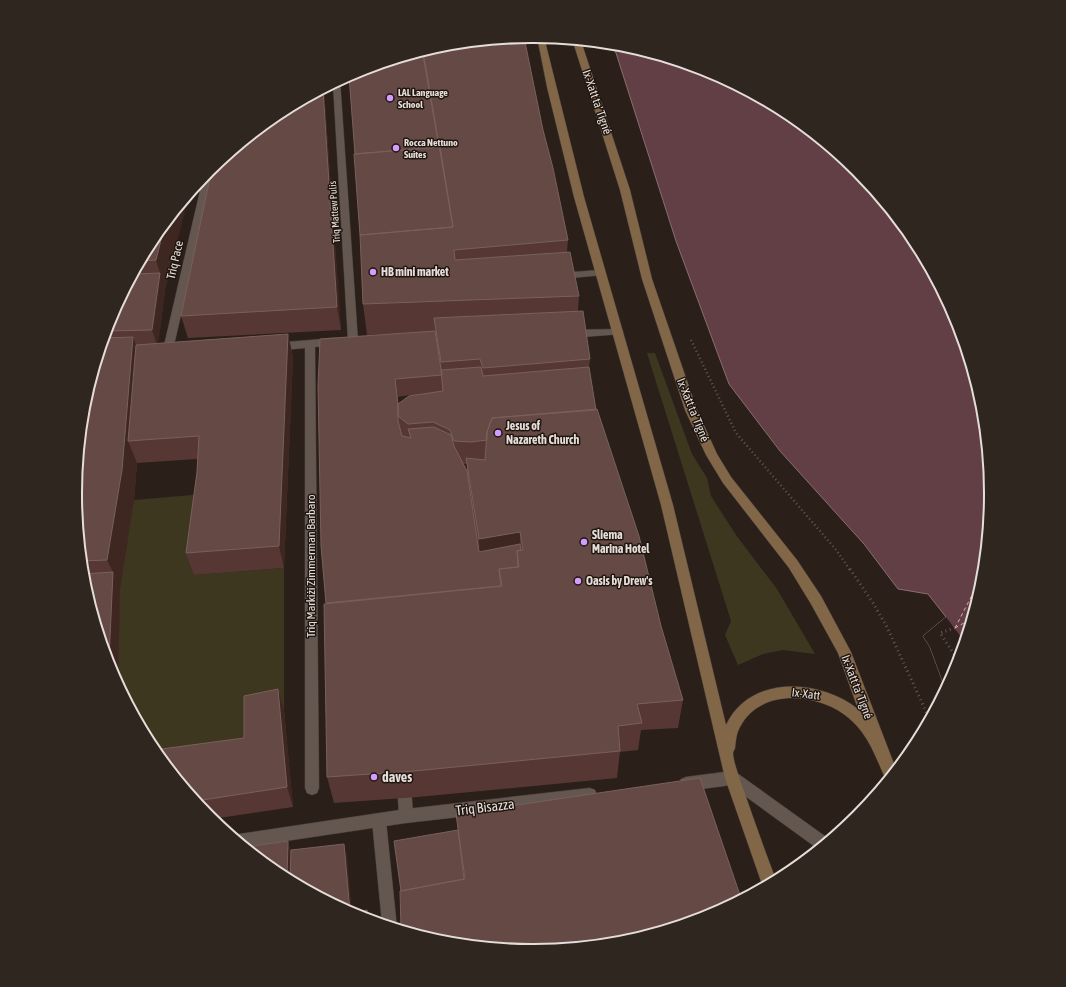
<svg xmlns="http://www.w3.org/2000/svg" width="1066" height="987" font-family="'Asap Condensed',sans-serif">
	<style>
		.green { fill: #3e3720 }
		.water { fill: #623f44; stroke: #896e71 }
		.pier { fill: #2a1f19 }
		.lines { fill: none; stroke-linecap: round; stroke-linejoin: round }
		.ferry { stroke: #eca9b2; stroke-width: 1; stroke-dasharray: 3.5 3; stroke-linecap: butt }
		.lane-casing { stroke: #453c38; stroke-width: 1 }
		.street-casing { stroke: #453c38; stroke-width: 1 }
		.secondary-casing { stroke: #453c38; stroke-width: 1 }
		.path-far1 { stroke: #635954; stroke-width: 2.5; stroke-dasharray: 1 3; stroke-linecap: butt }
		.path { stroke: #635954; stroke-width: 3; stroke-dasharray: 1 3.5; stroke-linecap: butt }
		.lane { fill: #645750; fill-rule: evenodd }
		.street { fill: #645750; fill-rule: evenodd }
		.secondary { fill: #816648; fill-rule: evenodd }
		.wall { fill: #563733; fill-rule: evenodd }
		.shaded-wall { fill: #3e2621 }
		.building { fill: #654944; stroke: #79605c }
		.poi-dot { fill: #d19dfe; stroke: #201610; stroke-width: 1.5 }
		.labels { text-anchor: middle; stroke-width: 3; stroke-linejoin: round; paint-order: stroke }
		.far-poi-label { font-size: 10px; font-weight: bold; fill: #e5ddd9; stroke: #201610; text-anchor: start }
		.far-street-label { font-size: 10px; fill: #e5ddd9; stroke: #201610 }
		.street-label { font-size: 12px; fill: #e5ddd9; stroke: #201610 }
		.poi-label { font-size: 12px; font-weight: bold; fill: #e5ddd9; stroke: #201610; text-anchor: start }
		.near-poi-label { font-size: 14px; font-weight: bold; fill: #e5ddd9; stroke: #201610; text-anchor: start }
		.near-street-label { font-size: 14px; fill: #e5ddd9; stroke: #201610 }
		.rim { fill: none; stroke: #e5ddd9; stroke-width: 2 }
	</style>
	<rect width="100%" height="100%" fill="#2a1f19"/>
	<path class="green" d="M647,353H655L692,454L707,478L711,496L736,535L777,589L815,654L783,650L763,654L738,665L725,635L731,621Z
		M204,494L194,575L284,568V710L251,758L170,768L152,747L114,676L118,675L120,589L134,500Z"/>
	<path class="water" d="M610,44L622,45L708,71L787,113L857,170L914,240L956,319L982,404L990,494L982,583L956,669L945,688L930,647L923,636L946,617L928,594L898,589L864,544L780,451L729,384L676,241L616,53Z"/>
	<path class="pier" d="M946,617L964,641L956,669L945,688L930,647L923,636Z"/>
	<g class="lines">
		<path class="ferry" d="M955,628L983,574
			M955,628L971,619"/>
		<g class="lane-casing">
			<path id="lane" d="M732,771L737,773L829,839L818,849L727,783L725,778L727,773Z
				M404,776L409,778L411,783L413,816L411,821L406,823L401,821L399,816L397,783L399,778Z
				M379,814L384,816L386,821L397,928L382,923L372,821L374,816Z"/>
		</g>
		<g class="street-casing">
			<path id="street" d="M533,36L578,42L582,44L578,46L524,39L520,37Z
				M340,80L358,341L357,344H349L348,341L333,84Z
				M211,169L214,171L172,354L171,357H163L162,354L203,178Z
				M600,270L604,271L605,273L604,275L560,279L555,276L560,273Z
				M618,329L622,330L623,332L622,334L570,338L566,336L565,334L566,332L570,330Z
				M335,338L339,339L340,342L339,345L315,347L319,788L317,793L312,795L307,793L305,788V348L274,351L270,350L269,347L270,344L274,343Z
				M732,771L737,773L739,778L737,783L732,785L686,791L681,789L679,784L681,779L686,777Z
				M590,788L595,790L597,795L595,800L590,802L406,823L246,847L233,837L239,834L406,809Z"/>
		</g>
		<g class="secondary-casing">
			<path id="secondary" d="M537,36L544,37L584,197L673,505L726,725C750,674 820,679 858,709L838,653L811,604L789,568L723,483L706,455L685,410L642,279L620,190L574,45L570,40L579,41L582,44L630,190L652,279L697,410L717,454L731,477L797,560L821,596L851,652L896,769L886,780C876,758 869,736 851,720C822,693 761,686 740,727C736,734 736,741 735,748C735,750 733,751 733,753C733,762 742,785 745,794C755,823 765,851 776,880L763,887L725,778L661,505L574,197L547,87Z"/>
		</g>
		<path class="path-far1" d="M691,340L736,433L837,551L850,570"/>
		<path class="path" d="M850,569L873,603L887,627L929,718
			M955,628L940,633L958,660"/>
		<use href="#lane" class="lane"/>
		<use href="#street" class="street"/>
		<use href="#secondary" class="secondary"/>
	</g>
	<path class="wall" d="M444,45L543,130L568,240L567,252L579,296L578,311L590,359L589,367L596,410L683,700L678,728L641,730L638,750L620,752L617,778L418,797L334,803L327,777L326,603L397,334L367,335L363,304L360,235L358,71ZM411,395L398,404L397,397ZM463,464H467V471Z
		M324,89L341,330L188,338L181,316L279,113Z
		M153,239L165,291L158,343L288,334L293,357L284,568L194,575L186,553L197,472V459L137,463L134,500L120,589L118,675L114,676L110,668L84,583L76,493L84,404L110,318Z
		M278,689L284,710L293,807L212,819L209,817L154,750L244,738Z"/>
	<path class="shaded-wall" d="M324,89L341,330L337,307L323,90Z
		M189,195L165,291L158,348L152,330L160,273L156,260L165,224Z
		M288,334L293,357L284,568L279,546Z
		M133,337L144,367L128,441L137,463L134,500L120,589L118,675L109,659L113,572L107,560Z
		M520,532V561L517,551L480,569L479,539Z
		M278,689L284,710L293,807L287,787Z
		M288,841L294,860V882L287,878Z
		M344,844L347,854L352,913L350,912Z"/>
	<path class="building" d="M524,37L543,130L553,168L568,240L454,250L455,260L570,252L579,296L363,304L360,235L453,227L423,51L444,45Z
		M423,55L439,147L355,154L349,76L358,71L408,56Z
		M323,90L337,307L181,316L212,168L279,113Z
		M440,147L453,227L360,235L354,154Z
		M165,224L156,260L141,261L153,239Z
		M160,273L152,330L107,331L110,318L134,274Z
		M583,311L590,359L483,368L480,359L441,362L434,318Z
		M435,331L442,375L395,379L398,404V421L402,436L411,438L408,429L434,427L451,435L454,446L467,471L479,552L520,544L521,550L517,551L518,567L499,569L501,586L326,603L321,546L318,386L320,339Z
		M288,334L279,546L186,553L197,472L199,436L128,441L136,345Z
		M133,337L122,470L107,560L82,561L76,493L84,404L104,338Z
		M481,367L483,376L589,367L596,410L492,418L487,432V440L471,442L454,441L450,430L433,422L408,424L398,416V404L409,396L443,391L441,370Z
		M597,409L639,536L661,626L683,700L637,704L642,723L618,726L620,751L414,771L327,777L324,604L502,586L499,569L519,567L517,551L523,550L520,532L479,539L466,458L485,460L487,432L492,418Z
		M113,572L109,659H107L84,583L83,574Z
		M278,689L287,787L196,801L154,750L244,738V696Z
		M700,778L741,898L708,916L622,942L533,951L444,942L401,929L400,891L465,879L456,814Z
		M458,830L464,879L401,891L394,841Z
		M288,841L287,878L279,874L246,847Z
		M344,844L350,912L290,880L291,850Z
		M367,910L368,919L358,916L352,913Z"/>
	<g class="poi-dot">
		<circle cx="390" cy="98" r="4"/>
		<circle cx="396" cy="148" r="4"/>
		<circle cx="373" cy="272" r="4"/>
		<circle cx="498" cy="433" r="4"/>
		<circle cx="584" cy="542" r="4"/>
		<circle cx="578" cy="581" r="4"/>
		<circle cx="374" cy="777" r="4"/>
	</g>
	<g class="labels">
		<g class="far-poi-label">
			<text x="398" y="96">LAL Language<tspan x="398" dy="12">School</tspan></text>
			<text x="404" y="146">Rocca Nettuno<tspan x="404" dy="12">Suites</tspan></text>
		</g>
		<g class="far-street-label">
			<text transform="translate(334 212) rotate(-94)" y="4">Triq Mattew Pulis</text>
		</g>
		<g class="street-label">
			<text transform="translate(597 102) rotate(71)" y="4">Ix-Xatt ta' Tigné</text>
			<text transform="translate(175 260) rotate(-77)" y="4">Triq Pace</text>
			<text transform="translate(693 410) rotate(68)" y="4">Ix-Xatt ta' Tigné</text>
			<text transform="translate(311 566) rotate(-90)" y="4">Triq Markiżi Zimmerman Barbaro</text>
			<text transform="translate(857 687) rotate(69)" y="4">Ix-Xatt ta' Tigné</text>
			<text transform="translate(806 694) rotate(7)" y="4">Ix-Xatt</text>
		</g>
		<g class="poi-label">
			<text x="381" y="276">HB mini market</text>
			<text x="506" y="430">Jesus of<tspan x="506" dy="14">Nazareth Church</tspan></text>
			<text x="592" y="539">Sliema<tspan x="592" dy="14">Marina Hotel</tspan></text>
			<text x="586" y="585">Oasis by Drew's</text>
		</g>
		<g class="near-poi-label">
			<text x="382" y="782">daves</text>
		</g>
		<g class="near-street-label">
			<text transform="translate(485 807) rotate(-7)" y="5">Triq Bisazza</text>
		</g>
	</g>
	<path d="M0 0H1066V987H0ZM532 43H534A450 450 0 0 1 984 493V494A450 450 0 0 1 534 944H532A450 450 0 0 1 82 494V493A450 450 0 0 1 532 43Z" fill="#302620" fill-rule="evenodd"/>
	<path class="rim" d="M532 43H534A450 450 0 0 1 984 493V494A450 450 0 0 1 534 944H532A450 450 0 0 1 82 494V493A450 450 0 0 1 532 43Z"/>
</svg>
